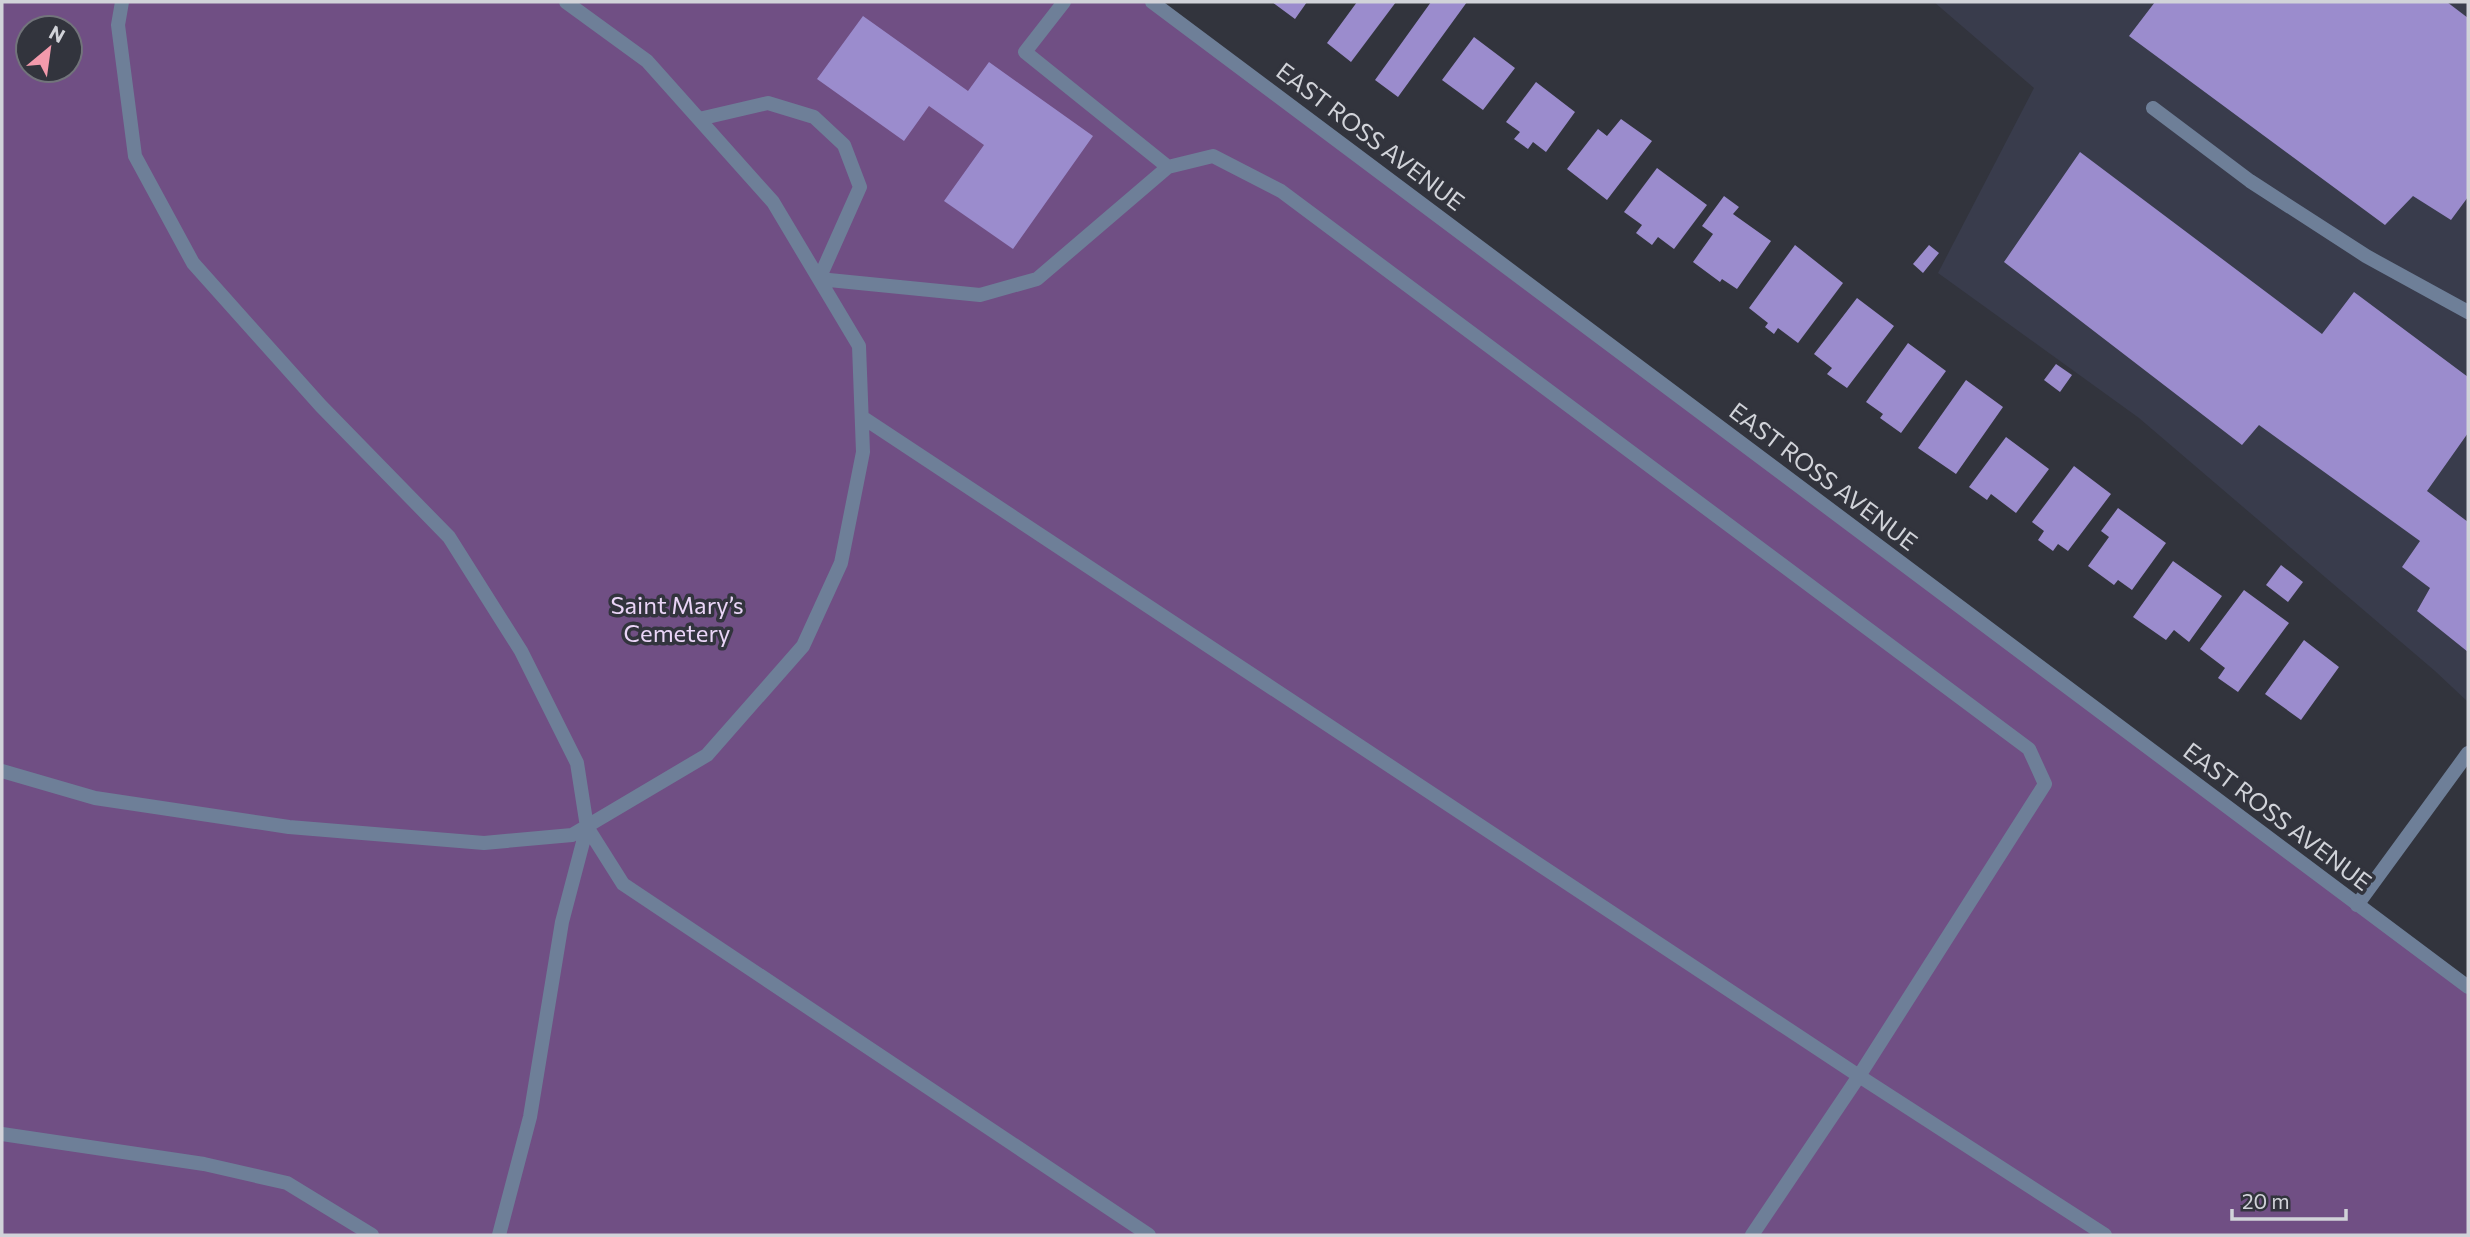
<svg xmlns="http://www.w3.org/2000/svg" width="2470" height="1237" font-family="Commissioner,sans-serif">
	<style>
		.built { fill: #393c4c }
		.green { fill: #704f84; fill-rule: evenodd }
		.building { fill: #9b8ccd }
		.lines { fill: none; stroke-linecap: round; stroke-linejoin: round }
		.service { stroke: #6e7f98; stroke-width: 14 }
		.minor { stroke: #6e7f98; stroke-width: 14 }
		.tertiary { stroke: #6e7f98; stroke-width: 14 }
		.labels { text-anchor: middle; stroke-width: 7; stroke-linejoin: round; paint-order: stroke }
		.street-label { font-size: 24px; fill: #d1d3d9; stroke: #32343d }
		.park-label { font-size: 24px; fill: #ead5f7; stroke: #32343d }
	</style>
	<rect width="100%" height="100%" fill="#32343d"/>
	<path class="built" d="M1934,2H2468V702L2435,671L2139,418L1938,273L2034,88Z"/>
	<path class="green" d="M2,2H1152L2468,987V1235H2ZM28,28H70V70H28Z"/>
	<path class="building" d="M1272,2H1307L1295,19Z
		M1357,2H1396L1351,62L1327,43Z
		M1431,2H1467L1398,97L1375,80Z
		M2155,2H2447L2468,18V197L2451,220L2413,196L2385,225L2129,36Z
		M863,16L968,91L989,62L1093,136L1013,249L944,201L984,145L929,106L904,141L817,79Z
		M1474,37L1515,68L1483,110L1442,80Z
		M1536,82L1575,112L1546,152L1533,142L1528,149L1514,139L1520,132L1506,122Z
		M1621,119L1652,141L1607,200L1567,169L1598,129L1607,136Z
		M2080,152L2322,334L2354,292L2468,377V433L2427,491L2468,522V652L2417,611L2430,588L2402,567L2420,541L2259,425L2242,445L2004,262Z
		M1657,168L1707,205L1674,249L1658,237L1652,245L1636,233L1642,225L1624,212Z
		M1724,196L1739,207L1733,214L1771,241L1737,289L1722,279L1720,282L1693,262L1713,234L1702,226Z
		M1795,245L1843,283L1798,343L1778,328L1774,334L1765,327L1768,323L1749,308Z
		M1929,245L1939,253L1923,273L1913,264Z
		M1857,298L1894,326L1847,388L1827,374L1832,368L1814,354Z
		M1908,343L1946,371L1901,433L1880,418L1883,414L1866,402Z
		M2056,364L2072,375L2060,392L2044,380Z
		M1966,380L2003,407L1956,474L1918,448Z
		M2006,437L2049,469L2016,513L1991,494L1987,500L1969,487Z
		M2074,466L2111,494L2068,551L2058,544L2053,551L2038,540L2044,531L2032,522Z
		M2118,508L2166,543L2132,590L2118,580L2114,585L2088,566L2109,537L2101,531Z
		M2173,561L2222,596L2189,642L2174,630L2166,640L2133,617Z
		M2281,565L2303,582L2288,602L2266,585Z
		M2244,590L2289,623L2238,692L2218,678L2225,668L2200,649Z
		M2304,640L2339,667L2301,720L2265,694Z"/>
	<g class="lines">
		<path class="service" d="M122,2L118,25L135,156L193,263L321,406L449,537L521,651L577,763L587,827L623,884L1149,1235
			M1064,2L1025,52L1168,167
			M2153,108L2250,181L2366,256L2468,312
			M699,119L768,103L814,117L844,145L860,187L819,279L980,295L1037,279L1168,167L1213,156L1281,191L2029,749L2045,784L1859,1076L1752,1235
			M862,417L1859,1076L2105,1235
			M2,771L95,798L289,827L484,843L572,835L707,755L803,646L841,563L863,452L859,346L773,202L647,61L566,2
			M2,1134L204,1164L287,1183L372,1235
			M499,1235L530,1117L562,922L587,827"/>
		<path class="minor" d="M2357,905L2468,753"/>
		<path class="tertiary" d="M1152,2L2468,987"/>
	</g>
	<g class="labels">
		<g class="street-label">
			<text transform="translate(1370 137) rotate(37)" y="8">EAST ROSS AVENUE</text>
			<text transform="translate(1823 477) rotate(37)" y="8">EAST ROSS AVENUE</text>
			<text transform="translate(2277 817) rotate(37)" y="8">EAST ROSS AVENUE</text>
		</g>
		<g class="park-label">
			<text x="677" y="614">Saint Mary’s<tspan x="677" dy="28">Cemetery</tspan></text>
		</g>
	</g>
	<rect width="2470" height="1237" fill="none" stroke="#d1d3d9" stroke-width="7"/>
	<g transform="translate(49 49) rotate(29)"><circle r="33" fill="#32343d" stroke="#72747b" stroke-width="2"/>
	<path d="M0-5L12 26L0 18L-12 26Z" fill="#f39aac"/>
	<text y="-10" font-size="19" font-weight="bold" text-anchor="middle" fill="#d1d3d9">N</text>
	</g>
	<path d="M2232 1209v10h114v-10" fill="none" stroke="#d1d3d9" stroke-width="3.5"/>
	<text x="2242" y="1209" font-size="21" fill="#d1d3d9" stroke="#32343d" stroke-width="5" paint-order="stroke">20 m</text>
</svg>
